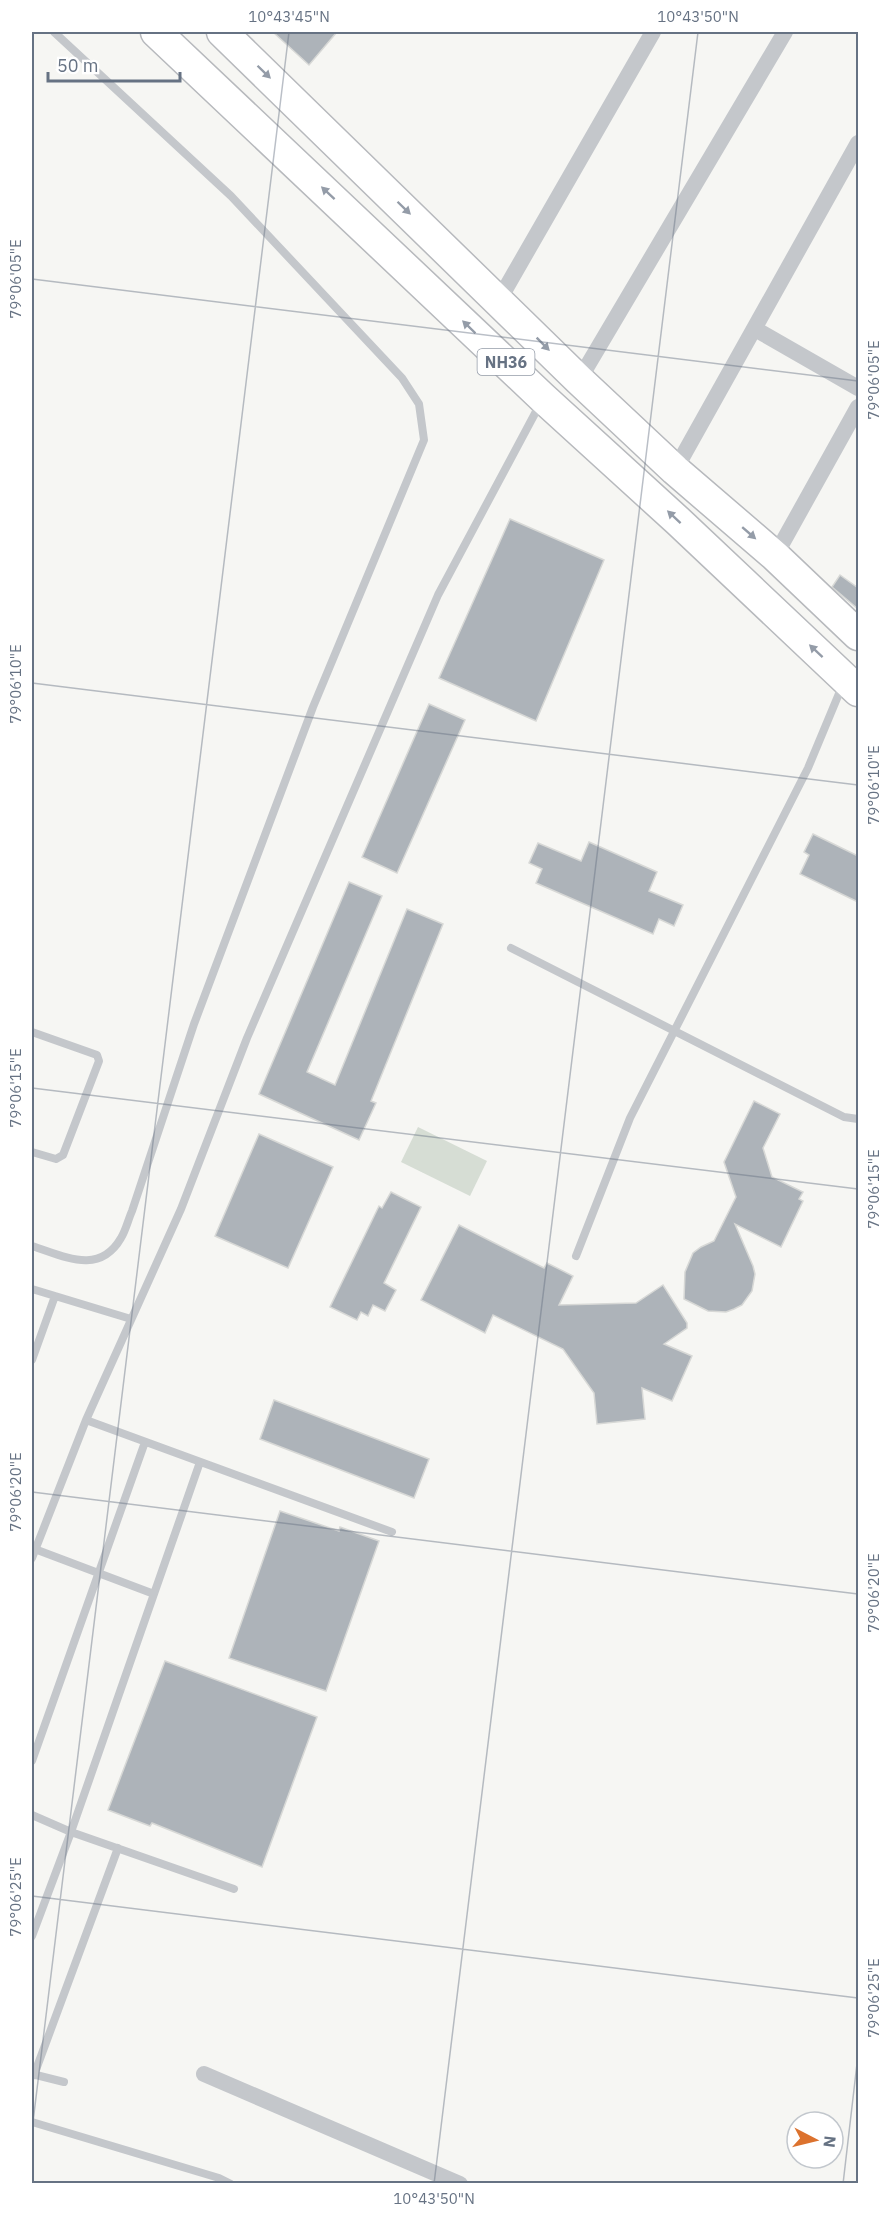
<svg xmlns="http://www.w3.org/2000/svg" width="890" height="2215" font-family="'IBM Plex Sans',sans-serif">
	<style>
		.green { fill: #d6ddd4 }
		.building { fill: #adb3b9; stroke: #d7d8d6; stroke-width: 1.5 }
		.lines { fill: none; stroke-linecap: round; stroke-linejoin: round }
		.highway-casing { stroke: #b7b9bd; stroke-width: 33 }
		.lane { stroke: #c4c7cb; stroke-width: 8 }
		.street { stroke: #c4c7cb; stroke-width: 16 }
		.highway { stroke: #fff; stroke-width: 30 }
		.oneway { fill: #949ca8 }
		.ticks { fill: none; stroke: #667283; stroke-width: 1.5; stroke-opacity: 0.45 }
		.labels { text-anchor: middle; stroke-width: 6; stroke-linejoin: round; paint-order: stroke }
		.shield { fill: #fff; stroke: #949ca8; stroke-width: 1.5 }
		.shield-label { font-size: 16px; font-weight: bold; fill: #667283 }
		.neatline { fill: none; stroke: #667283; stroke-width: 2 }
		.ticks-label { font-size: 15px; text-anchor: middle; fill: #667283 }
	</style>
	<rect width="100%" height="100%" fill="#f6f6f3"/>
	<path class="green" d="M418,1127L487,1161L470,1196L401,1162Z"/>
	<path class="building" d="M273,32H337L309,65Z
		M510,519L604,560L536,721L439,678Z
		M840,575L858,588V609L832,587Z
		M429,704L465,720L397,873L362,857Z
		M813,834L858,856V902L800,874L809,855L804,852Z
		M589,842L657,872L649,891L683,905L674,926L659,919L653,934L536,883L542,869L529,863L538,843L581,861Z
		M349,882L382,896L307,1072L335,1085L407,909L443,924L371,1101L376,1103L359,1140L259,1094Z
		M754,1101L780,1114L763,1148L772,1177L803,1192L799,1199L803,1201L781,1247L735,1224L753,1266L755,1274L752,1291L742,1305L734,1309L726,1312L708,1311L684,1299L685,1272L693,1253L701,1247L714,1241L736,1197L724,1162Z
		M259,1134L333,1167L288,1268L215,1236Z
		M391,1192L421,1207L384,1283L396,1290L385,1311L373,1305L368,1316L361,1312L357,1320L330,1307L379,1206L382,1208Z
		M459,1225L544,1268L547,1263L573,1276L559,1305L636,1303L663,1285L687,1323V1328L664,1344L692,1356L672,1401L642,1388L645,1419L597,1424L594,1393L563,1349L493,1315L485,1333L421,1300Z
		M274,1400L429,1459L414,1498L260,1439Z
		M280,1511L339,1531L340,1527L379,1541L326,1691L229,1658Z
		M165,1661L317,1717L262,1867L152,1823L150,1826L108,1810Z"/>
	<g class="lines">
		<g class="highway-casing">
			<path id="highway" d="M156,32L543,398L678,521L858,691
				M222,32L579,380L675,470L775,556L858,635"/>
		</g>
		<path class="lane" d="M511,948L844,1117L858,1119
			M32,1032L97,1055L99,1061L63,1155L56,1159L32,1152
			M32,1246C64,1256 99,1276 121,1238C126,1230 128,1220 132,1211L194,1024L313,707L424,440L419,404L402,378L231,196L54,32
			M576,1256L630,1118L808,768L843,684
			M32,1289L131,1319
			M32,1360L55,1296
			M86,1420L392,1532
			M32,1548L154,1594
			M32,1558L86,1420L181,1209L247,1038L438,595L540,404
			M32,1761L145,1442
			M32,1815L71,1832L234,1889
			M32,1936L71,1832L200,1462
			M32,2074L64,2082
			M34,2075L118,1848
			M32,2122L219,2178L231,2184"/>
		<path class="street" d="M499,300L653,32
			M755,329L858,388
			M579,380L785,32
			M675,470L858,143
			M775,556L858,407
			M204,2074L460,2184"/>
		<use href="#highway" class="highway"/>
	</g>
	<defs><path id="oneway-solid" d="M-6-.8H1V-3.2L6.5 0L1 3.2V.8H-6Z" transform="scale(1.5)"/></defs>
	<g class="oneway">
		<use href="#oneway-solid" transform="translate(264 72) rotate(44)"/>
		<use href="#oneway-solid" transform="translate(328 193) rotate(-137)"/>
		<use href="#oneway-solid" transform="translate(404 208) rotate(44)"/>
		<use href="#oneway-solid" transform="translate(469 327) rotate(-136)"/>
		<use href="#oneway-solid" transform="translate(543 344) rotate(45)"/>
		<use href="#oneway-solid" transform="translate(674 517) rotate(-137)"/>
		<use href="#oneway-solid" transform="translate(749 533) rotate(41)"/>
		<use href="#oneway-solid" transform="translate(816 651) rotate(-137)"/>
	</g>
	<path class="ticks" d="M32,279L858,381M32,683L858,785M32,1088L858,1189M32,1492L858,1594M32,1896L858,1998M32,2130L289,32M434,2184L698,32M843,2184L858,2055"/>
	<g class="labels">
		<rect class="shield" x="477.5" y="349" width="57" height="26" rx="4.5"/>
		<g class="shield-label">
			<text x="506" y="368">NH36</text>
		</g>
	</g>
	<rect width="890" height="2215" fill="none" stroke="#ffffff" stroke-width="66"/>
	<g transform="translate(815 2140) rotate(97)"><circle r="28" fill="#ffffff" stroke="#c2c7cd" stroke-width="1.5"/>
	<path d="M0-4.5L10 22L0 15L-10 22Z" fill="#dc722e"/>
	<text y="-9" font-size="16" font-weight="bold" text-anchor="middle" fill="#667283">N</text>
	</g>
	<path d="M48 72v9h132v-9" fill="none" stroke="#667283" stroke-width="3"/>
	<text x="57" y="72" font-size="18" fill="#667283" stroke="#ffffff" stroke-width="4.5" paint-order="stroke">50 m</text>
	<rect x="33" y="33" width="824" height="2149" class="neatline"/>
	<g class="ticks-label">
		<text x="289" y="22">10°43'45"N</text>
		<text x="698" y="22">10°43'50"N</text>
		<text transform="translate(16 279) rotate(-90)" y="5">79°06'05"E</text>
		<text transform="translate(874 380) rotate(-90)" y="5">79°06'05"E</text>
		<text transform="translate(16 684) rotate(-90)" y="5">79°06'10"E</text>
		<text transform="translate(874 785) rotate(-90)" y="5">79°06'10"E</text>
		<text transform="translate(16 1088) rotate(-90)" y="5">79°06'15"E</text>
		<text transform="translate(874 1189) rotate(-90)" y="5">79°06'15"E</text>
		<text transform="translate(16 1492) rotate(-90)" y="5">79°06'20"E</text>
		<text transform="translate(874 1593) rotate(-90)" y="5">79°06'20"E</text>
		<text transform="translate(16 1897) rotate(-90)" y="5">79°06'25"E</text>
		<text transform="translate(874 1998) rotate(-90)" y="5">79°06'25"E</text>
		<text x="434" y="2204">10°43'50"N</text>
	</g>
</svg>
